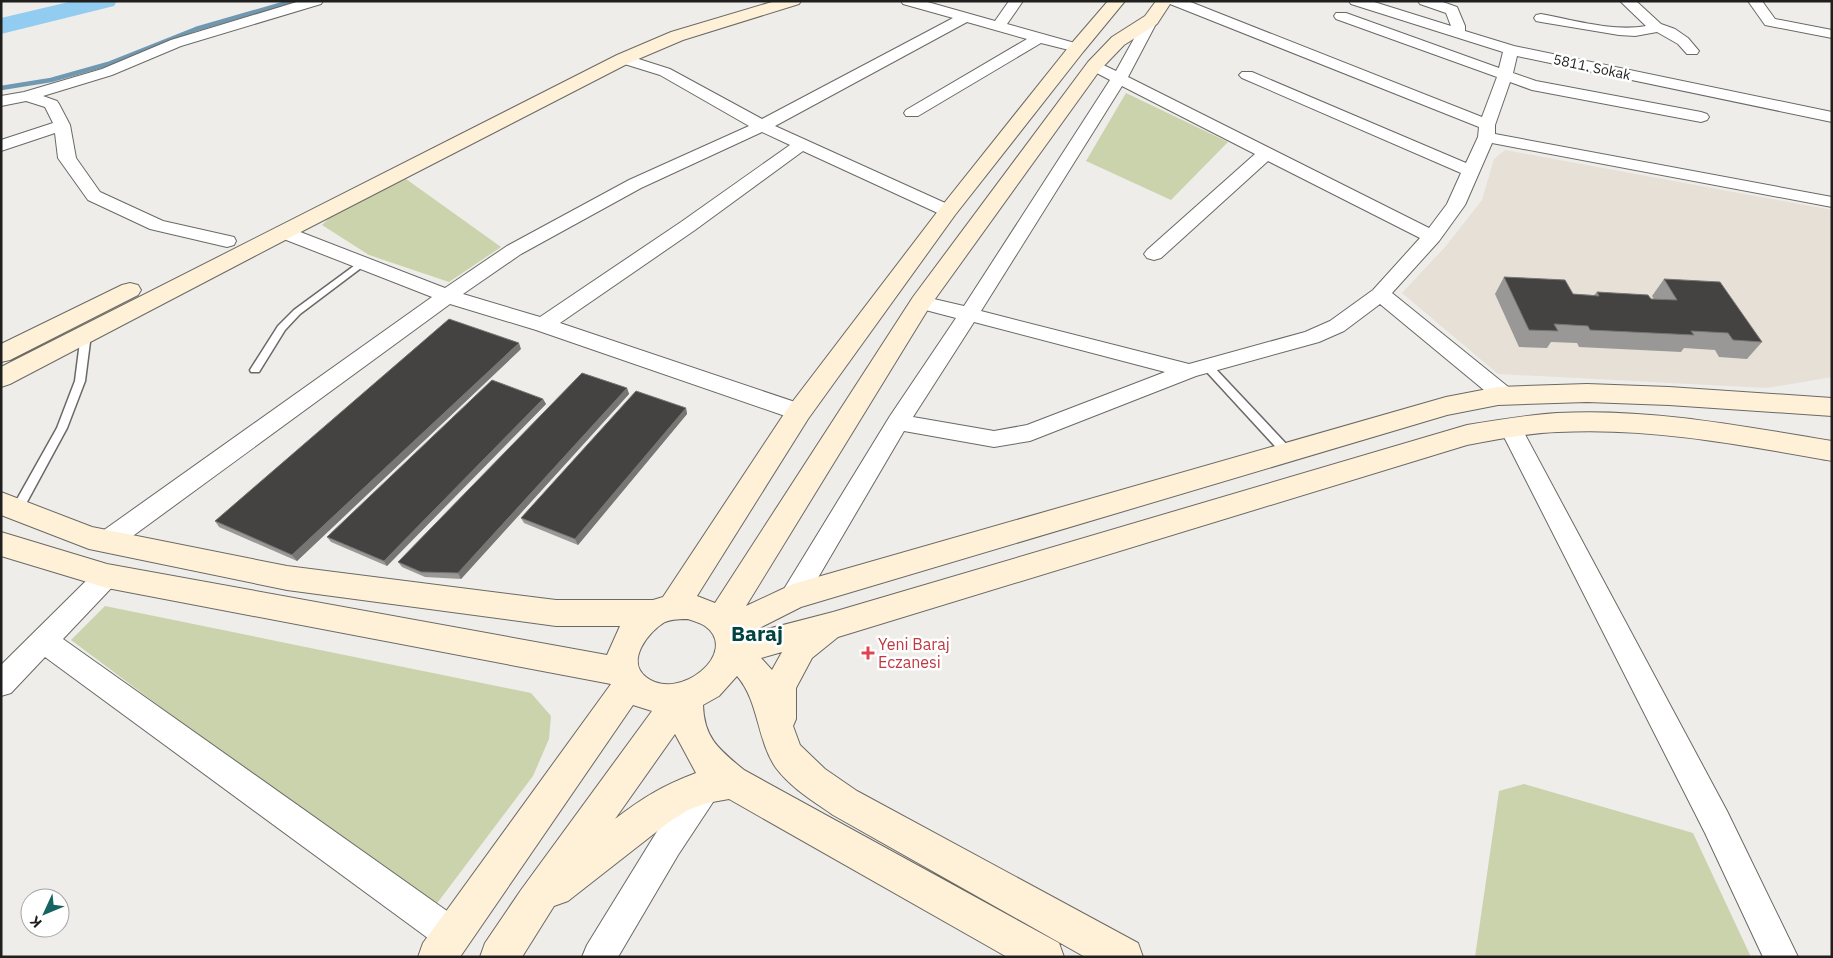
<svg xmlns="http://www.w3.org/2000/svg" width="1833" height="958" font-family="'IBM Plex Sans',sans-serif">
	<style>
		.built { fill: #e6e0d7 }
		.green { fill: #cbd3ac }
		.lines { fill: none; stroke-linecap: round; stroke-linejoin: round }
		.stream { stroke: #7098b1; stroke-width: 4.5 }
		.river { fill: #92ccf0; fill-rule: evenodd }
		.lane-casing { stroke: #6a6966; stroke-width: 3 }
		.street-casing { stroke: #6a6966; stroke-width: 2 }
		.secondary-casing { stroke: #6a6966; stroke-width: 2 }
		.lane { fill: #fff; fill-rule: evenodd }
		.street { fill: #fff; fill-rule: evenodd }
		.secondary { fill: #fef1d7; fill-rule: evenodd }
		.wall { fill: #9a9896 }
		.shaded-wall { fill: #787674 }
		.building { fill: #454341; stroke: #787674 }
		.health-dot { fill: #e0444e; stroke: #fff; stroke-width: 2 }
		.labels { text-anchor: middle; stroke-width: 5; stroke-linejoin: round; paint-order: stroke }
		.far-street-label { font-size: 14px; fill: #1f1f1e; stroke: #fff }
		.health-label { font-size: 16px; fill: #be3a42; stroke: #fff; text-anchor: start }
		.district-label { font-size: 21px; font-weight: bold; fill: #004341; stroke: #fff }
	</style>
	<rect width="100%" height="100%" fill="#eeedea"/>
	<path class="built" d="M1505,150L1832,210V377L1767,388L1498,374L1402,293L1445,247L1482,200L1494,159Z"/>
	<path class="green" d="M1126,93L1228,142L1171,200L1086,161Z
		M406,179L501,247L449,282L369,255L322,225L331,216Z
		M105,606L531,693L551,716L549,739L533,776L432,910L71,640Z
		M1524,784L1693,833L1751,957H1475L1499,791Z"/>
	<g class="lines">
		<path class="stream" d="M1,88L51,80L108,64L196,29L293,1"/>
		<path class="river" d="M73,1H117L114,6L1,34V18Z"/>
		<g class="lane-casing">
			<path id="lane" d="M362,260L365,261V265L300,314L285,330L259,372H251L250,370L278,326L294,310Z
				M86,331L91,334L85,381L67,428L21,513H13L11,510L57,428L75,381L81,334Z
				M1208,364L1212,365L1291,449L1292,452L1291,455H1283L1204,369L1203,367L1204,365Z"/>
		</g>
		<g class="street-casing">
			<path id="street" d="M300,1H323L321,4L181,46L112,75L43,96L57,101L59,104L70,125L76,158L100,192L163,221L234,237L236,241L234,245L227,247L150,229L88,200L58,158L55,133L1,151V140L53,123L45,107L26,101L1,106V96L24,92L102,69L171,40Z
				M901,1H924L995,21L1009,1H1023L1007,24L1082,45L1084,48L1082,51L1077,52L1041,43L918,116H906L904,113L906,110L1027,39L967,22L775,126L954,207L957,211L954,215L948,216L942,215L803,151L695,230L560,323L807,406L810,412L807,418L799,420L791,418L536,330L450,304L115,549L106,552L97,549L93,542L97,535L432,297L276,236L274,232L276,228L283,226L290,228L445,288L507,246L629,180L749,126L660,75L618,62L615,59L618,56L623,54L670,69L762,119L953,18L903,4ZM762,132L790,145L681,222L540,317L463,294L521,254L641,188Z
				M1168,1H1188L1482,117L1497,77L1336,19L1334,16L1336,13H1346L1499,68L1503,52L1351,4L1349,1H1371L1451,26L1446,13L1420,4L1418,1H1440L1457,7L1465,26V31L1514,46L1832,112V122L1517,56L1513,73L1536,81L1701,112L1707,114L1709,117L1707,120L1701,122L1532,90L1510,82L1495,125V134L1832,197V207L1492,143L1465,205L1439,241L1392,293L1512,390L1515,395L1512,400L1504,403L1496,400L1380,304L1344,331L1319,342L1196,376L1030,441L994,447L904,431L802,605L793,608L784,605L780,597L784,589L890,416L956,318L914,307L911,302L914,297L921,296L964,306L1110,80L1089,69L1086,66L1089,63H1099L1116,71L1146,17H1156L1158,20L1128,77L1429,228L1447,204L1461,173L1242,78L1239,75L1242,72H1252L1466,163L1478,137L1479,127L1170,4ZM1122,86L1255,154L1147,250L1144,254L1147,258L1154,260L1161,258L1268,161L1420,238L1373,290L1330,321L1305,332L1189,364L981,311ZM974,322L1165,372L1027,425L994,431L913,417Z
				M1620,1H1636L1661,24L1675,29L1688,38L1699,51L1697,54H1687L1678,44L1657,32L1635,36L1619,35L1541,22L1536,21L1534,18L1536,15L1541,14C1574,20 1613,32 1646,26Z
				M1748,1H1762L1775,19L1832,30V38L1765,25Z
				M1510,419L1518,421L1521,427L1727,811L1798,957H1763L1705,833L1499,427L1502,421Z
				M107,565L116,569L120,576L116,583L63,639L464,923L469,935L464,947L452,952L440,947L45,657L11,693L1,696V665L98,569Z
				M706,772L717,776L721,786L717,796L678,855L618,957H582L587,945L656,833L695,776Z"/>
		</g>
		<g class="secondary-casing">
			<path id="secondary" d="M775,1H801L799,4L683,40L629,63L291,237L10,384L1,387V367L617,55L671,32Z
				M1108,1H1125L1083,52L955,215L808,419L697,596L715,603L913,297L1088,62L1112,37L1145,16L1156,1H1172L1157,24L1124,45L1100,70L930,306L746,606L793,584L1446,397L1498,387L1587,384L1669,387L1832,398V416L1669,405L1587,402L1498,405L1447,415L801,607L748,634L833,612L1467,425C1497,420 1527,415 1557,413C1649,408 1742,426 1832,441V461C1742,445 1650,427 1558,432C1528,433 1497,439 1467,445L838,637L812,658L796,688V719L793,726L800,745L825,769L857,791L1138,943L1143,957H1085L833,815C813,801 791,788 776,768C757,741 759,701 737,676L719,696L703,705C704,739 720,750 744,770L1059,943L1064,957H1007L729,799L707,803L688,810L669,822L568,901L554,906L522,957H480L485,943L521,890L652,711L633,705L460,957H418L423,943L611,684L107,588L1,556V532L107,564L607,655L620,626H556L287,590L89,549L1,515V492L92,527L287,566L556,600H653L663,597L790,405L941,207L1071,44ZM688,619C693,621 701,623 705,626C741,652 679,703 646,677C625,661 649,631 665,622C672,619 681,619 688,619ZM782,652L772,670L761,658ZM675,734L696,773C662,786 644,797 615,819Z
				M130,283L138,285L141,290L138,295L10,360L1,362V344L122,285Z"/>
		</g>
		<use href="#lane" class="lane"/>
		<use href="#street" class="street"/>
		<use href="#secondary" class="secondary"/>
	</g>
	<path class="wall" d="M1504,277L1573,294L1594,295L1597,292L1654,299L1652,296L1664,279L1762,342L1747,359L1719,357L1715,350L1684,348L1681,352L1579,347L1577,343L1551,342L1547,348L1519,347L1495,294Z
		M521,349L297,561L219,527L215,521Z
		M627,388L629,394L461,579L425,577L402,567L398,562Z
		M543,399L546,404L387,566L331,542L327,537Z
		M686,408L687,414L578,545L524,523L521,518Z"/>
	<path class="shaded-wall" d="M519,343L521,349L297,561L292,555Z
		M627,388L629,394L461,579L458,573Z
		M543,399L546,404L387,566L384,561Z
		M686,408L687,414L578,545L575,539Z"/>
	<path class="building" d="M1504,277L1565,280L1573,294L1599,296L1597,292L1648,295L1651,299L1677,300L1664,279L1720,282L1762,342L1733,340L1728,333L1691,331L1694,335L1590,330L1588,326L1554,324L1558,331L1529,330Z
		M449,319L519,343L292,555L215,521Z
		M582,373L627,388L458,573L421,572L398,562Z
		M492,380L543,399L384,561L327,537Z
		M636,391L686,408L575,539L521,518Z"/>
	<path class="health-dot" d="M865.5 645.5h5v5h5v5h-5v5h-5v-5h-5v-5h5z"/>
	<g class="labels">
		<g class="far-street-label">
			<text transform="translate(1592 67) rotate(12)" y="5">5811. Sokak</text>
		</g>
		<g class="health-label">
			<text x="878" y="650">Yeni Baraj<tspan x="878" dy="18">Eczanesi</tspan></text>
		</g>
		<g class="district-label">
			<text x="757" y="641">Baraj</text>
		</g>
	</g>
	<rect width="1833" height="958" fill="none" stroke="#1f1f1e" stroke-width="5"/>
	<g transform="translate(45 913) rotate(226)"><circle r="24" fill="#ffffff" stroke="#a5a5a5"/>
	<path d="M0-4L9 19L0 12L-9 19Z" fill="#166461"/>
	<text y="-8" font-size="14" font-weight="bold" text-anchor="middle" fill="#1f1f1e">K</text>
	</g>
</svg>
